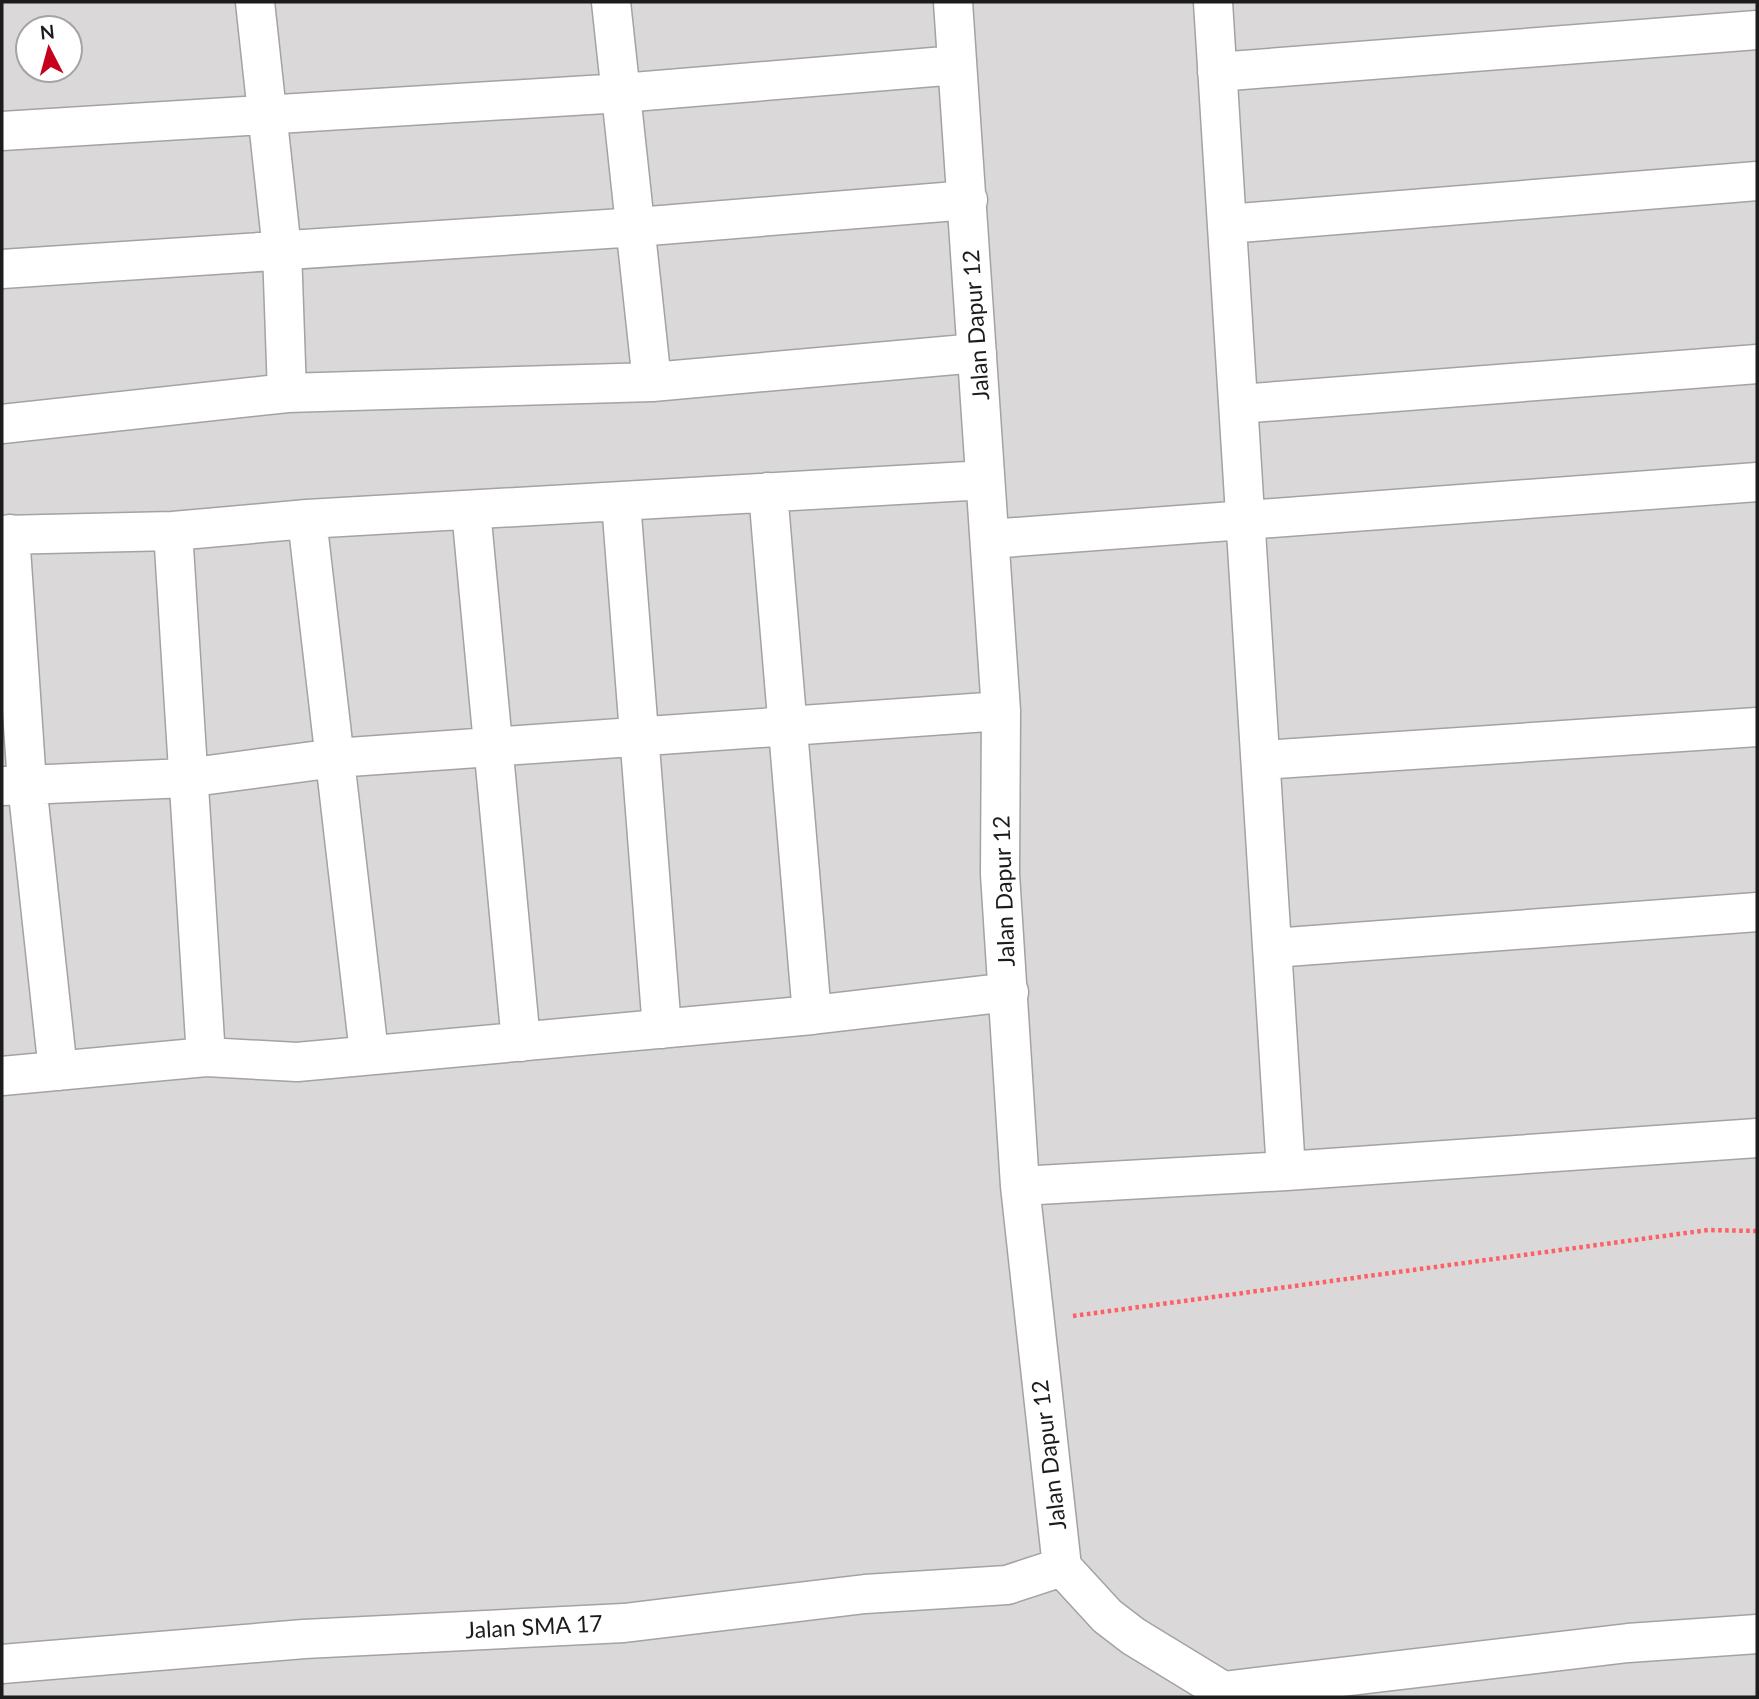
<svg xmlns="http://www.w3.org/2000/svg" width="1759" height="1699" font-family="Lato,sans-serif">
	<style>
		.residential { fill: #dad8d9; fill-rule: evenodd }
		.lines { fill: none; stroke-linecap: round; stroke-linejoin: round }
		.minor-casing { stroke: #a3a3a3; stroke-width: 41 }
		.path { stroke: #ff6065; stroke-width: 4.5; stroke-dasharray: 3.5 3.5; stroke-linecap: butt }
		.minor { stroke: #fff; stroke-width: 38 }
		.labels { text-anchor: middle; stroke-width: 6; stroke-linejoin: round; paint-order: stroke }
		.street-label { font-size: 23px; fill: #1c1c1c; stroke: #fff }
	</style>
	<rect width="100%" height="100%" fill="#eee8e0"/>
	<path class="residential" d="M2,2H1757V1697H2ZM28,28H70V70H28Z"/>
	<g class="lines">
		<g class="minor-casing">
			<path id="minor" d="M255,2L282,250L287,393
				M611,2L652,382
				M953,2L1001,711L1000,874L1020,1186L1062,1567L1107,1616L1133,1636L1223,1691L1225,1697
				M1213,2L1286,1171
				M1217,72L1757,30
				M2,131L621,93L957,65
				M1227,224L1757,181
				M2,269L637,227L968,200
				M1239,404L1757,364
				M2,424L287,393L652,382L977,353
				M768,492L812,1015
				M621,502L662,1029
				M471,510L521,1042
				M307,519L369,1053
				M173,531L206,1057
				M10,534L27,784L58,1071
				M2,535L173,531L307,519L985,480
				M990,539L1757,482
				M1263,760L1757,727
				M2,786L186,778L335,758L1001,711
				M1273,948L1757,912
				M2,1076L206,1057L297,1062L812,1015L1009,992
				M1020,1186L1286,1171L1757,1138
				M2,1664L304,1639L624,1623L865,1594L1007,1585L1062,1567
				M1223,1691L1628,1643L1757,1634"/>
		</g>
		<path class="path" d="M1073,1316L1708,1230L1757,1231"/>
		<use href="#minor" class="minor"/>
	</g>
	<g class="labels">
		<g class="street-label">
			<text transform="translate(976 325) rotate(-94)" y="8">Jalan Dapur 12</text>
			<text transform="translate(1004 891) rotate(-92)" y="8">Jalan Dapur 12</text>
			<text transform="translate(1049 1455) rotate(-97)" y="8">Jalan Dapur 12</text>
			<text transform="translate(534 1627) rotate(-3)" y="8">Jalan SMA 17</text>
		</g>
	</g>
	<rect width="1759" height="1699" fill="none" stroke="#1c1c1c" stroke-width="7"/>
	<g transform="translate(49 49) rotate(354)"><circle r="33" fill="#ffffff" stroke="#a4a4a4" stroke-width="2"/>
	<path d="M0-5L12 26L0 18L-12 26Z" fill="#c7001b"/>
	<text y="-10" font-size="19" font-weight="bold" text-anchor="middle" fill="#1c1c1c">N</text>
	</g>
</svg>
